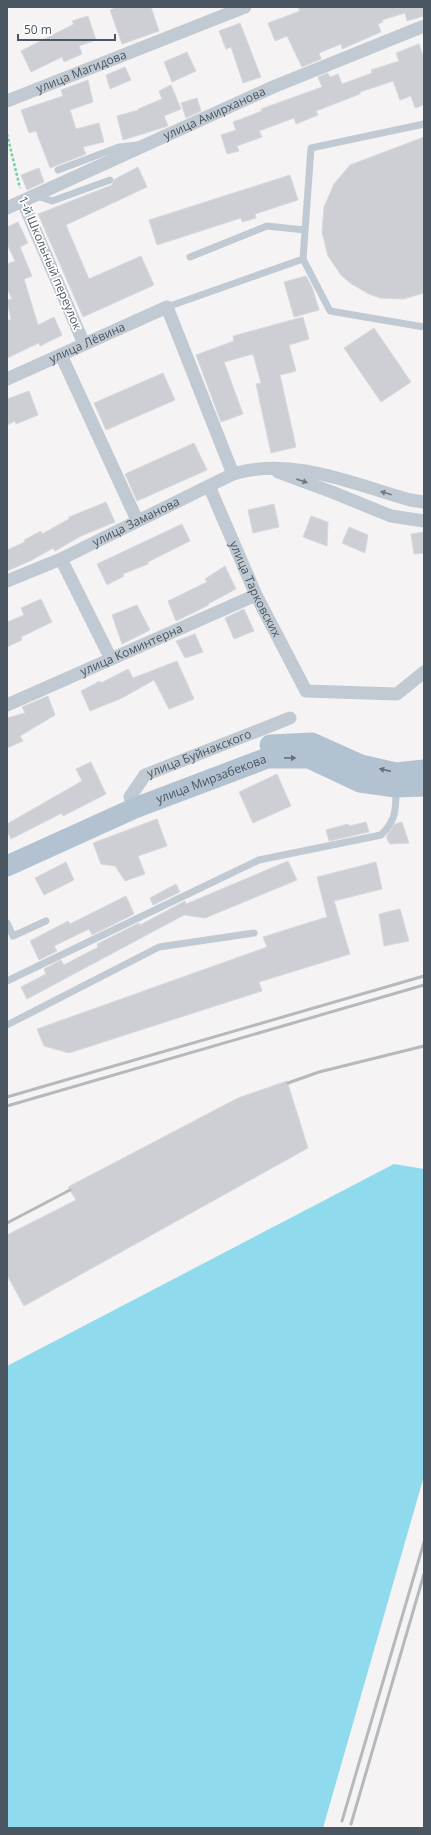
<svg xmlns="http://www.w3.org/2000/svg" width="431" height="1835" font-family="'Open Sans',sans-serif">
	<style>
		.water { fill: #90daee }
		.building { fill: #cdcfd5; stroke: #d7d9de }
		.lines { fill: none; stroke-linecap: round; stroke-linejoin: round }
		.path { stroke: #7ad0a6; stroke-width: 2.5; stroke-dasharray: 3 2; stroke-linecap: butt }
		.service { stroke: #c1cad2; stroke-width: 7 }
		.minor { stroke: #c1cad2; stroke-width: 13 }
		.primary { stroke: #b3c2d1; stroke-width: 21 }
		.rail { stroke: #b5b8bd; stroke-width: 3 }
		.oneway { fill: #6e7983 }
		.oneway2 { fill: #64717d }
		.labels { text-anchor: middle; stroke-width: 3.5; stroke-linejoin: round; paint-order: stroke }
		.street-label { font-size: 12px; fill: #4a5661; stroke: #fff }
	</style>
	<rect width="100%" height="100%" fill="#f5f3f3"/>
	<path class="water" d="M394,1164L424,1169V1476L323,1828H7V1366Z"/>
	<path class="building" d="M118,7H151L159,31L122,44L110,10Z
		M298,7H424V16L407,21L405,13L382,20L383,22L378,24L381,32L342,49L341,44L319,53L321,59L302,67L287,36L275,41L268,23L300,11Z
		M88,16L96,40L79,46L82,54L64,62L62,57L31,72L21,51L74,24L72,21Z
		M240,23L261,77L243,83L231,47L226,49L219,31Z
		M419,44L424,58V105L415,108L411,96L400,100L393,81L360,92V94L316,111L318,115L296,124L294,118L259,131L262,137L237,146L239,151L227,154L221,135L236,130L233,122L262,111L261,109L322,87L318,77L328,73L330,77L338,74L342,84L372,73L371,70L399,61L396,53Z
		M187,52L196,71L172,82L164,62Z
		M125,67L131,80L110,89L106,75Z
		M88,80L93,102L70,110L76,129L99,123L104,142L83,147L86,154L50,168L36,131L29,133L21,110L63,96L61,90Z
		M171,85L181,109L164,116L168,126L123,140L117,116L139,110L138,109L162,99L159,91Z
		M197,98L201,111L186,118L181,103Z
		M424,137V293L403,299L380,298L369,294L350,283L341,275L328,256L322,232L324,207L334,184L350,165Z
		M138,167L147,187L66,225L89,279L141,256L154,285L83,317L38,214L112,185L115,179Z
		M39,168L44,182L27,190L21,175Z
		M290,175L298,200L255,214L256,218L242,222L241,218L157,245L149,220Z
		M18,222L28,243L20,247L32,276L24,279L38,325L54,317L62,335L40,346L39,343L7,358V320H11L7,300L12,299L7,288V264L15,261L7,244V227Z
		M306,276L312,287L319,310L294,317L284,282Z
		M303,317L309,339L289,345L296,371L280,375L296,447L271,453L256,384L261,383L253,354L224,362L243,414L221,422L196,355L234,341L233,336Z
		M374,328L411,382L381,402L344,348Z
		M163,373L175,400L106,430L94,403Z
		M29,391L38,415L16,424L15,421L7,425V399Z
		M194,443L207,470L137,501L125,474Z
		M106,502L115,522L81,536L55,551L53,548L30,561L7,571V550L25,542L24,540L41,531L42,534L69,519V517Z
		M274,504L279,527L253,533L248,510Z
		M311,516L328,522L327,546L303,537Z
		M182,524L190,541L148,562V564L123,574L124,576L107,585L97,564Z
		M349,527L368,535L365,553L342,543Z
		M424,532V553L414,554L411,534Z
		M225,566L236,589L208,604L209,605L176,621L168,601L207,582L205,579Z
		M41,599L52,622L21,637L22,640L7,647V622L24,615L21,608Z
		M137,605L150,630L122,644L112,615Z
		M244,609L254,631L234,639L225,618Z
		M195,634L203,652L185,658L176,641Z
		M177,661L194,699L169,709L154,680L122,698L90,711L81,691L100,681L101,683L128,669L133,678Z
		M48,696L55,715L20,736L23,741L7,748V718L25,713L22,707Z
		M91,762L106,794L63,816L62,813L11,839L7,831V824L82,781L76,769Z
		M277,774L291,806L253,823L239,792Z
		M157,819L167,846L138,856L145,874L125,881L115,866L101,864L93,843Z
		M366,822L369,832L329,841L326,830L348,824L349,826Z
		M402,822L409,843L390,844L386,837L395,824Z
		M288,861L297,880L205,918L184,915L27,999L21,987L46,974L44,969L61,960L64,965L98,947L97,944L139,923L140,925L185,901L186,904Z
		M66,862L74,880L44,895L35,878Z
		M376,862L382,889L334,901L350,954L259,982L262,991L69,1053L44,1046L37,1029L267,947L263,937L327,917L317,877Z
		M176,884L180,892L153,905L150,898Z
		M126,896L134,914L92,935L89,929L54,946L57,951L39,960L30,941L68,921L70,924Z
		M400,909L409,941L384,946L379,914Z
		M287,1081L308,1148L24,1306L7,1275V1235L76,1200L68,1187L238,1098Z"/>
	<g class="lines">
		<path class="path" d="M7,134L20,188"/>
		<path class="service" d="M58,170L119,147L137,145
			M37,196L52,201L110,180
			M190,257L267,226L305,230
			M303,259L311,148L424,124
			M167,307L303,259L330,311L424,327
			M7,923L13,936L46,921
			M7,981L259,860L381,835C396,821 396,809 396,789
			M7,1025L159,947L254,933"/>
		<g class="minor">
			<path id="s1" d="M7,101L245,7"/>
			<path d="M23,202L84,344"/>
			<path id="s2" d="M7,208L273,87L424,26"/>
			<path d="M61,355L137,520"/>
			<path id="s3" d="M7,379L167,307L233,474"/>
			<path d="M278,472L332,492L391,516L424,521"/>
			<path id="s4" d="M209,486L256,595L306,691L397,694L424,672"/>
			<path d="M61,559L111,659"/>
			<path id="s5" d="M7,581L61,559L233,474C292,456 353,484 410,500L424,502"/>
			<path id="s6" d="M7,705L256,595"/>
			<path id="s7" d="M135,808L130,797L145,775L290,718"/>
		</g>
		<g class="primary">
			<path d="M270,745L312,743L361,765L396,773L424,770"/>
			<path id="s8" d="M7,866L135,808L267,758H309L360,782L396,787L424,786"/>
		</g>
		<path class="rail" d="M288,1083L319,1072L424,1046
			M7,1097L424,976
			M7,1106L424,985
			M7,1223L70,1190
			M342,1821L424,1542
			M351,1824L424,1574"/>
	</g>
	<defs><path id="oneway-solid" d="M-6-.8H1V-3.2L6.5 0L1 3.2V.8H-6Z"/></defs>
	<g class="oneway">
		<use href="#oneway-solid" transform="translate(302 481) rotate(19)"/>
		<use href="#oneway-solid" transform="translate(386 493) rotate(-164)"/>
	</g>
	<g class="oneway2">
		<use href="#oneway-solid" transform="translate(290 758) rotate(1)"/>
		<use href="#oneway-solid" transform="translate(385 770) rotate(-167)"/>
	</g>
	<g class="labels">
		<g class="street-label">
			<text dy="4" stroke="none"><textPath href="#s1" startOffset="80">улица Магидова</textPath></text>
			<text dy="4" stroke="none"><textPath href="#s2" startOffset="228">улица Амирханова</textPath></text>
			<text transform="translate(50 263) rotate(67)" y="4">1-й Школьный переулок</text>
			<text dy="4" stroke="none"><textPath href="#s3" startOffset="88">улица Лёвина</textPath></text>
			<text dy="4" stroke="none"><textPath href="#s5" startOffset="142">улица Заманова</textPath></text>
			<text dy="4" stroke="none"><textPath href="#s4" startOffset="113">улица Тарковских</textPath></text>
			<text dy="4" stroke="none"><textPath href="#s6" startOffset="136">улица Коминтерна</textPath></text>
			<text dy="4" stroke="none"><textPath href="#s7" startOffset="97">улица Буйнакского</textPath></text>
			<text dy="4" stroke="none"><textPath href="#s8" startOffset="222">улица Мирзабекова</textPath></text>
		</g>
	</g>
	<rect width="431" height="1835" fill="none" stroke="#4a5661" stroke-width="16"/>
	<path d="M18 34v6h97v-6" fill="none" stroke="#4a5661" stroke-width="2"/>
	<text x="24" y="34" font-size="12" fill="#4a5661" stroke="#ffffff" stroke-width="3" paint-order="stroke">50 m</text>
</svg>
